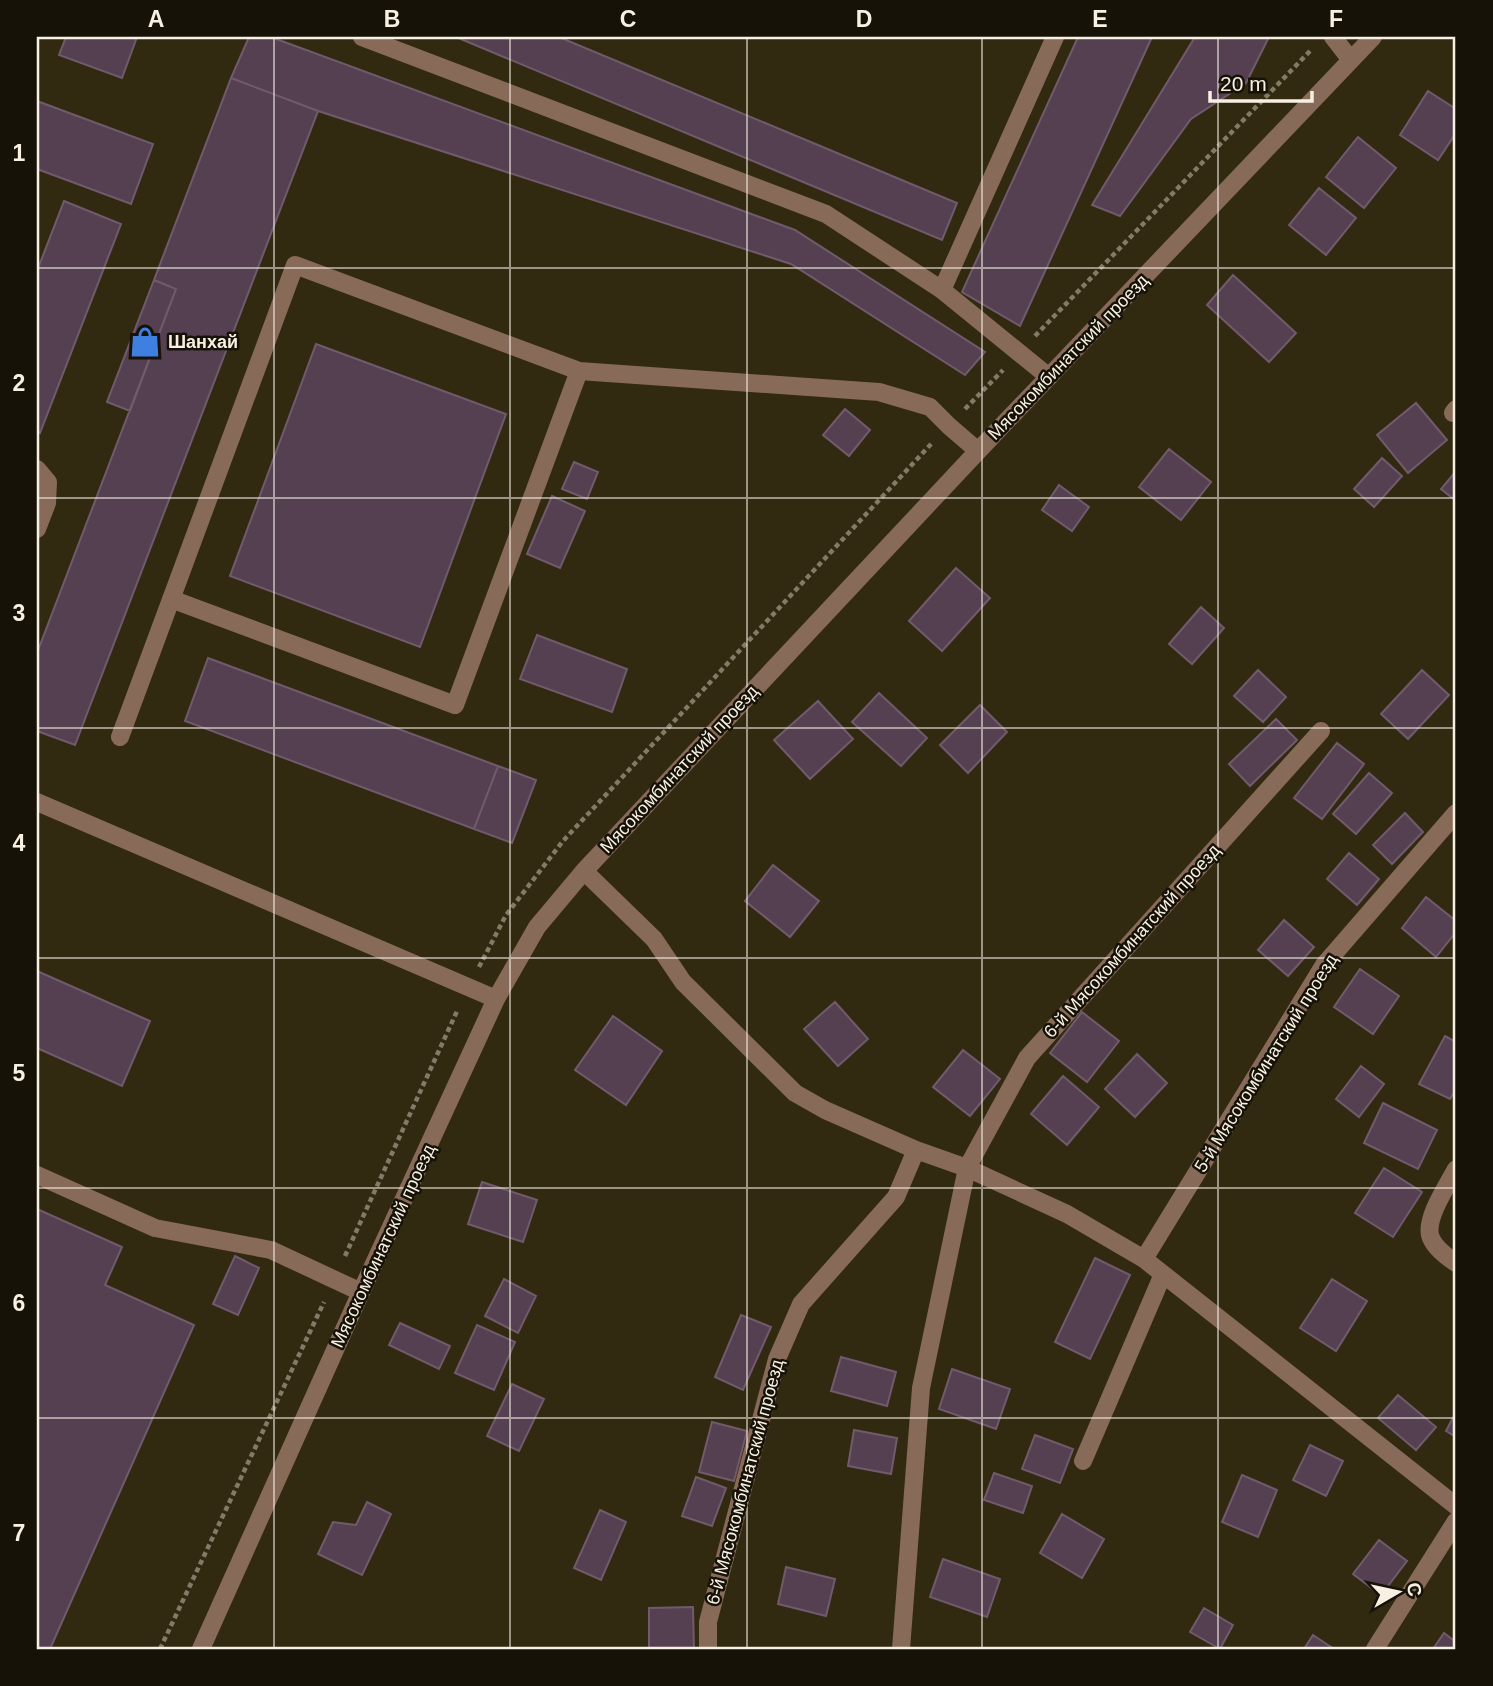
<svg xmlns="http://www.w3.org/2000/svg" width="1493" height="1686" font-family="Arial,sans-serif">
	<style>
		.building { fill: #554051; stroke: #705a6c; stroke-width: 2 }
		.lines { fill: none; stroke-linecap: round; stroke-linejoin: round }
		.path { stroke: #837b67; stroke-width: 4.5; stroke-dasharray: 5 3.5; stroke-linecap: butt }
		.minor { stroke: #876a58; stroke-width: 18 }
		.grid { fill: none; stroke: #f8f1e3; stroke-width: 2; stroke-opacity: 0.55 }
		.labels { text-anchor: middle; stroke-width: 5; stroke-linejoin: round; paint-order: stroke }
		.poi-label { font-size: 18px; font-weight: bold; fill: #f8f1e3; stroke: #161208; text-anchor: start }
		.street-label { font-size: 18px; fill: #f8f1e3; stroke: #161208 }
		.neatline { fill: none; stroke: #f8f1e3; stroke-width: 2.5 }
		.grid-label { font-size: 23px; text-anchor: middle; font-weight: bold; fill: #f8f1e3 }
	</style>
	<rect width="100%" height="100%" fill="#322911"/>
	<path class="building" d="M66,37H137L122,78L59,55Z
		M249,37H271L795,230L985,352L965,375L791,264L318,111L231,78Z
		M456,37H559L957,203L942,240Z
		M1078,37H1152L1020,326L962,292Z
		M1195,37H1269L1246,83L1191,119L1120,216L1092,205Z
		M231,78L318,111L75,745L37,731V653L176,289L154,280Z
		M1428,91L1456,109V133L1438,160L1400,135Z
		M37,101L153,144L131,204L37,169Z
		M1358,137L1396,168L1364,208L1326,177Z
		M1319,188L1356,218L1326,255L1289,225Z
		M64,201L121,224L40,433L37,431V271Z
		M1233,275L1296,333L1269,362L1207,305Z
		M154,280L176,289L130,411L107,402Z
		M316,344L506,414L420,647L230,576Z
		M1416,403L1447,440L1408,473L1377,435Z
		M845,409L870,430L849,456L823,435Z
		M1169,449L1211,482L1181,520L1139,487Z
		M1382,458L1402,476L1374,507L1354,489Z
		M574,462L598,472L587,499L562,489Z
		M1456,471V501L1441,489Z
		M1059,485L1089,507L1072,531L1042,510Z
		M552,496L585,511L560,568L527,554Z
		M956,568L990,598L942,651L909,621Z
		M1201,607L1224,628L1192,664L1169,644Z
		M537,635L627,669L612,712L520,679Z
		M208,658L498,766L474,829L185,721Z
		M1258,670L1286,697L1263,722L1234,696Z
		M1422,670L1449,695L1408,739L1381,714Z
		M879,693L927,738L901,766L852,722Z
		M818,701L853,739L810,779L774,740Z
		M980,705L1007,732L968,773L940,745Z
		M1276,719L1297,740L1250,786L1229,764Z
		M1337,743L1364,764L1322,819L1294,798Z
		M498,766L536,780L512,843L474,829Z
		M1369,773L1392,793L1356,834L1333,814Z
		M1405,813L1423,832L1392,864L1373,845Z
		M1349,853L1379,879L1357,905L1327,879Z
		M773,865L819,901L790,937L745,901Z
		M1426,897L1456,921V932L1436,957L1402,928Z
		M1284,920L1314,947L1288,976L1258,950Z
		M1360,969L1399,996L1373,1034L1334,1007Z
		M37,971L150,1021L122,1086L37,1048Z
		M835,1002L868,1039L838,1066L804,1029Z
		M1082,1012L1119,1041L1087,1082L1050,1053Z
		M613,1016L662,1051L626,1105L575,1070Z
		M1445,1036L1456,1042V1089L1450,1099L1419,1084Z
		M963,1050L1000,1079L970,1116L933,1087Z
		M1137,1054L1167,1083L1135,1117L1105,1089Z
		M1361,1066L1384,1084L1359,1117L1336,1099Z
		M1063,1076L1099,1107L1067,1145L1031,1114Z
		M1383,1103L1437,1130L1418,1169L1364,1143Z
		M1384,1168L1422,1192L1393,1237L1355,1213Z
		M482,1182L537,1200L523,1242L468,1224Z
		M37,1209L122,1247L105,1285L194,1325L50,1649H37Z
		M235,1256L259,1268L238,1315L213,1304Z
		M1095,1258L1130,1275L1090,1359L1055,1342Z
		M504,1279L536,1296L518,1333L485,1316Z
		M1332,1279L1367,1301L1336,1351L1300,1328Z
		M741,1315L771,1327L743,1390L715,1377Z
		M400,1323L450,1346L439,1369L389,1345Z
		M477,1325L515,1342L494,1390L455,1373Z
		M841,1357L896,1372L887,1406L831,1391Z
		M952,1369L1010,1389L996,1429L939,1409Z
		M512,1384L544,1399L519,1451L487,1436Z
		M1398,1395L1436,1427L1416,1450L1378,1418Z
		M1456,1412V1437L1446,1431Z
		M712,1422L747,1431L734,1481L699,1472Z
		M854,1430L897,1438L891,1474L848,1466Z
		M1035,1435L1073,1449L1060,1483L1022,1469Z
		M1310,1445L1343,1461L1326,1496L1293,1480Z
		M994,1473L1032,1486L1023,1513L984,1500Z
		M1242,1475L1277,1490L1258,1537L1222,1522Z
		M696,1477L726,1488L712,1526L682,1516Z
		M367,1502L391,1514L362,1575L318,1554L333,1522L356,1525Z
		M600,1510L626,1522L601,1580L574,1568Z
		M1062,1514L1104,1539L1082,1578L1040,1553Z
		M1379,1540L1407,1561L1381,1595L1353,1574Z
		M943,1559L1000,1579L987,1617L930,1597Z
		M786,1567L835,1579L826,1616L778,1604Z
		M693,1607L694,1649H649V1608Z
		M1204,1608L1233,1625L1220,1649L1190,1632Z
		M1444,1633L1456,1642V1649H1433Z
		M1313,1635L1334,1649H1304Z"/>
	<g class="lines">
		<path class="path" d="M1035,336L1311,50
			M965,409L1003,370
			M479,967L506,915L563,841L932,443
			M345,1256L458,1009
			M160,1649L324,1302"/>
		<path class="minor" d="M362,37L826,214L942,290L1049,377
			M1333,37L1351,60
			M942,290L1055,37
			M1453,413L1456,409
			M37,469L48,482L47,503L37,529
			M171,599L455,705L579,371
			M120,737L295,265L579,371L879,392L930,407L949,426L978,451
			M37,802L496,999
			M584,871L654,939L683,982L795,1093L825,1110L916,1150L967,1168L1067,1214L1144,1259L1456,1506
			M1456,1169C1447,1186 1426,1217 1430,1235C1433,1247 1447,1257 1456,1263
			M37,1175L155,1228L271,1250L361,1292
			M1144,1259L1324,965L1456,813
			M1083,1461L1163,1274
			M201,1649L361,1292L496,999L537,927L584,871L978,451L1373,37
			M708,1649V1622L777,1359L801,1304L896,1197L916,1150
			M901,1649L921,1388L967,1168L1027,1058L1321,731
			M1375,1649L1456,1521"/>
	</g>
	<path class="grid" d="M274,37V1649M510,37V1649M747,37V1649M982,37V1649M1218,37V1649M37,268H1456M37,498H1456M37,728H1456M37,958H1456M37,1188H1456M37,1418H1456"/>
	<defs>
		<g id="shop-bare" transform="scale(2.415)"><path d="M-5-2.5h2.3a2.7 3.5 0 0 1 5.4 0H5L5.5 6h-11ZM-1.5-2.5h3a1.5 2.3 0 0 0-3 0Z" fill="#3f7fe0" stroke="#161208" stroke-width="2.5" paint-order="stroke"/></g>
	</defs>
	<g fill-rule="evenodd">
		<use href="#shop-bare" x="145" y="342"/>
	</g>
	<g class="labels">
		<g class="poi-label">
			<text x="168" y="348">Шанхай</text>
		</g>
		<g class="street-label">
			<text transform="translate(1068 357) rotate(-46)" y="6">Мясокомбинатский проезд</text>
			<text transform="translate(679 769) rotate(-47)" y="6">Мясокомбинатский проезд</text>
			<text transform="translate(1132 941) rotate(-48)" y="6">6-й Мясокомбинатский проезд</text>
			<text transform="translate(1266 1063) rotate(-58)" y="6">5-й Мясокомбинатский проезд</text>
			<text transform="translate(383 1246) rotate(-65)" y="6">Мясокомбинатский проезд</text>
			<text transform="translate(745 1482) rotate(-75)" y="6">6-й Мясокомбинатский проезд</text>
		</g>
	</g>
	<rect width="1493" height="1686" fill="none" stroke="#161208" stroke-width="77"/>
	<g transform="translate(1398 1592) rotate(81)" stroke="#161208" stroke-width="5" paint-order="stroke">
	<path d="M0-5L12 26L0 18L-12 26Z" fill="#f8f1e3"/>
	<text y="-10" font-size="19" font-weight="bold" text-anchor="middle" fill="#f8f1e3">С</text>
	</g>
	<path d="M1210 91v10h102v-10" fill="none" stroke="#f8f1e3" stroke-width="3.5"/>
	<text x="1220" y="91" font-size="21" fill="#f8f1e3" stroke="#161208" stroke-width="5" paint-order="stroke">20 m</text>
	<rect x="38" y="38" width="1416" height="1610" class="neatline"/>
	<g class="grid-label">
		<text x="156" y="27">A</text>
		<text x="392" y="27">B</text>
		<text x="628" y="27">C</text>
		<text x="864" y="27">D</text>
		<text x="1100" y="27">E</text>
		<text x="1336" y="27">F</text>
		<text x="19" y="161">1</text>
		<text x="19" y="391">2</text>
		<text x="19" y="621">3</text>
		<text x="19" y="851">4</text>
		<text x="19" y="1081">5</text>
		<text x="19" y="1311">6</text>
		<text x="19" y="1541">7</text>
	</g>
</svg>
